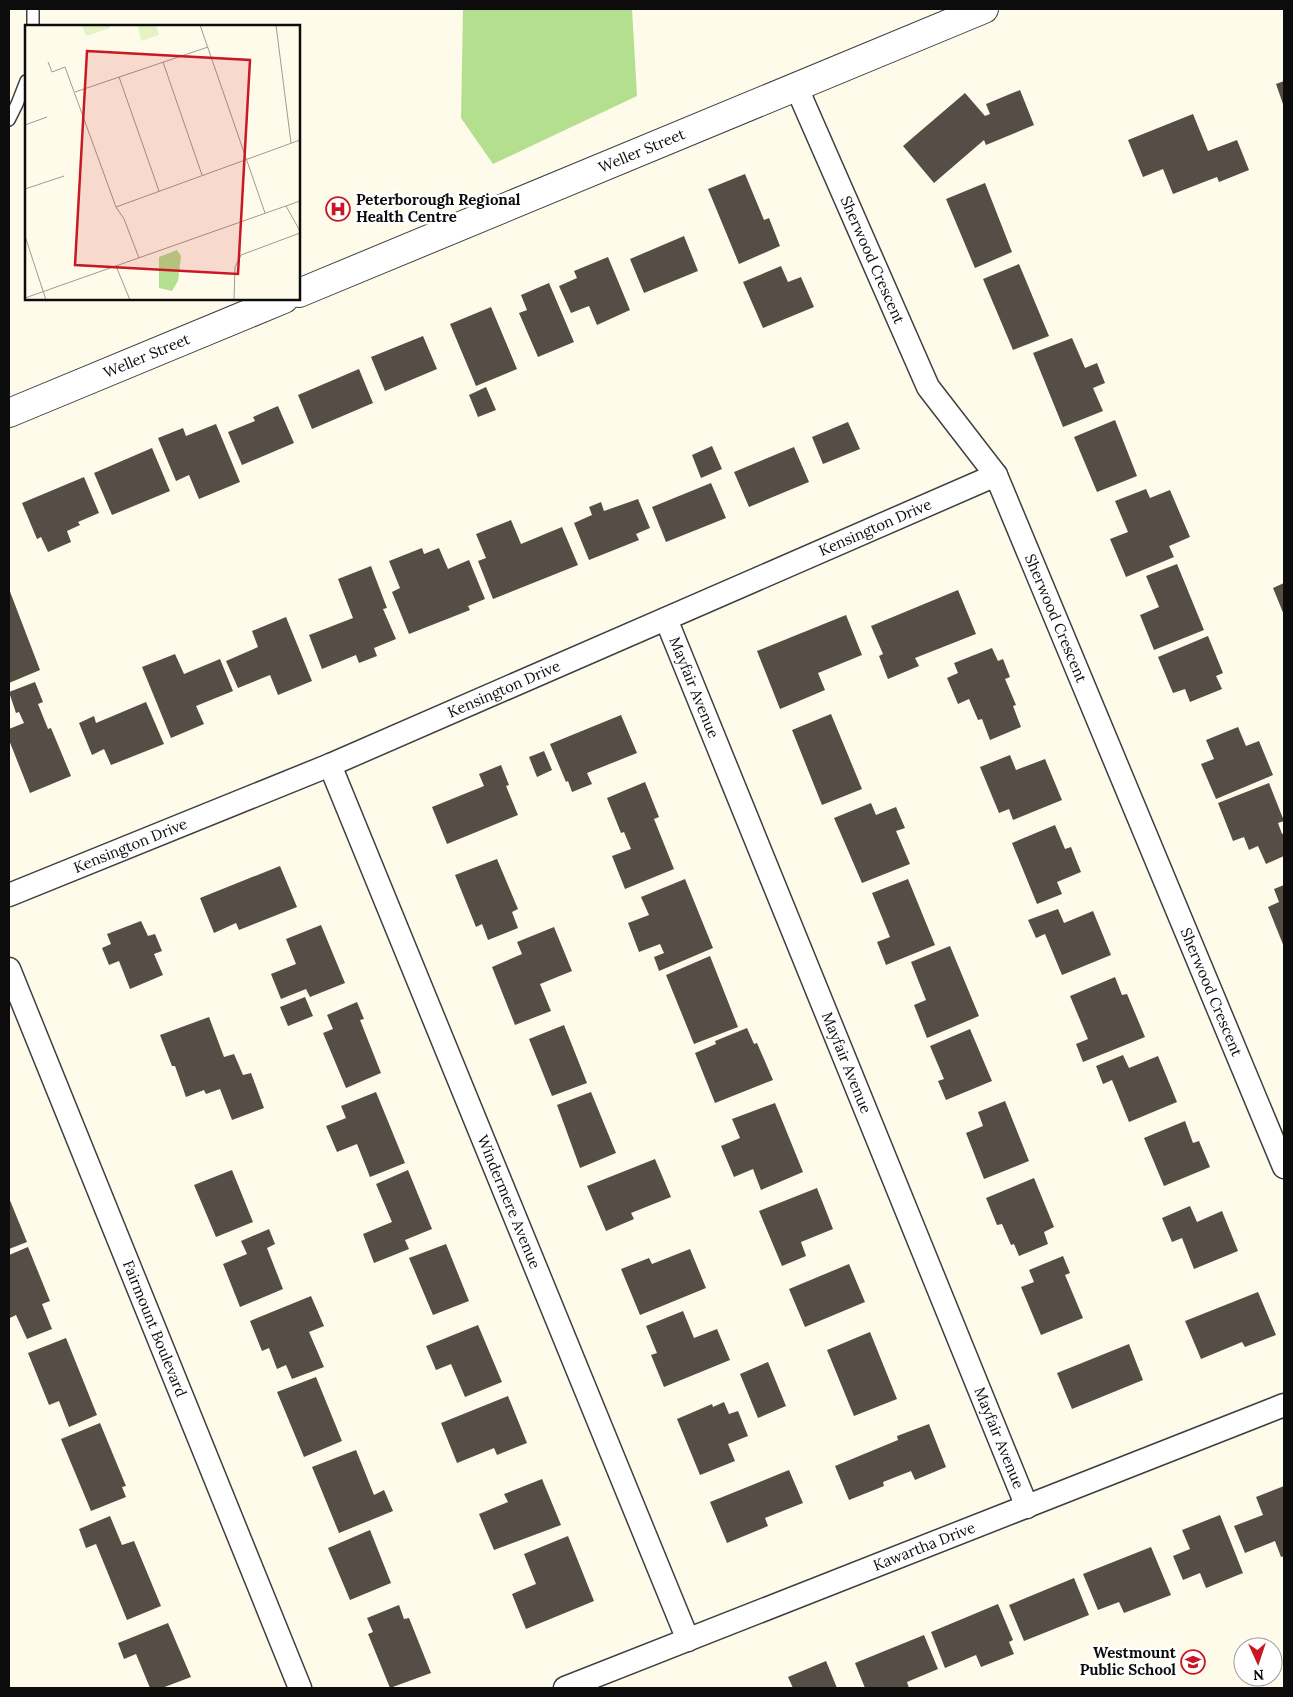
<svg xmlns="http://www.w3.org/2000/svg" width="1293" height="1697" font-family="Lora,serif">
	<style>
		.forest { fill: #b4df8f }
		.building { fill: #564d47 }
		.lines { fill: none; stroke-linecap: round; stroke-linejoin: round }
		.service-casing { stroke: #3f3f3f; stroke-width: 14 }
		.minor-casing { stroke: #3f3f3f; stroke-width: 25 }
		.tertiary-casing { stroke: #3f3f3f; stroke-width: 30 }
		.service { stroke: #fff; stroke-width: 11 }
		.minor { stroke: #fff; stroke-width: 22 }
		.tertiary { stroke: #fff; stroke-width: 28 }
		.labels { text-anchor: middle; stroke-width: 5; stroke-linejoin: round; paint-order: stroke }
		.street-label { font-size: 15px; fill: #0c0c0c; stroke: #fff }
		.poi-label { font-size: 15px; font-weight: bold; fill: #0c0c0c; stroke: #fff; text-anchor: start }
		.inset-road { fill: none; stroke: #9e9b92; stroke-width: 1 }
		.view { fill: #c81824; fill-opacity: 0.15; stroke: #c81824; stroke-width: 2.5 }
		.inset-edge { fill: none; stroke: #0c0c0c; stroke-width: 2.5 }
	</style>
	<rect width="100%" height="100%" fill="#fffbeb"/>
	<path class="forest" d="M463,9H632L637,96L493,164L461,118Z"/>
	<path class="building" d="M1284,81V107L1276,84Z
		M1020,90L1034,125L986,145L984,140L934,183L903,146L965,93L985,116L990,114L986,104Z
		M1193,114L1208,151L1237,140L1249,170L1219,182L1217,177L1173,194L1163,169L1143,177L1128,140Z
		M745,174L764,220L769,218L780,246L739,264L708,189Z
		M985,183L1012,252L975,268L946,199Z
		M684,236L698,271L644,293L630,259Z
		M608,257L630,310L597,325L589,306L571,313L559,286L577,278L574,271Z
		M1019,264L1049,336L1013,350L983,279Z
		M781,266L788,282L801,277L814,307L763,328L743,282Z
		M549,283L574,342L538,357L519,313L527,310L521,295Z
		M491,307L517,369L476,386L450,324Z
		M423,336L437,369L385,391L371,357Z
		M1072,338L1085,368L1097,363L1105,383L1093,388L1103,411L1063,427L1033,353Z
		M359,369L373,403L312,429L298,395Z
		M486,387L496,410L478,417L469,395Z
		M278,406L294,443L242,465L228,432L255,421L253,417Z
		M1115,420L1137,476L1097,492L1074,437Z
		M848,422L860,449L823,464L812,437Z
		M216,424L240,482L199,499L189,475L176,481L158,438L183,428L186,436Z
		M712,446L722,469L701,478L692,455Z
		M794,447L809,482L749,507L734,472Z
		M152,448L170,491L112,515L94,473Z
		M84,477L99,513L78,522L80,525L67,531L71,542L48,552L41,537L37,539L22,503Z
		M711,483L726,518L666,542L652,507Z
		M1146,489L1150,498L1170,490L1190,537L1169,546L1174,557L1126,577L1110,539L1128,532L1115,501Z
		M638,499L650,528L636,534L639,540L589,560L574,523L592,515L589,507L601,502L604,511Z
		M511,520L521,544L562,527L578,565L493,599L478,561L486,558L476,534Z
		M422,548L424,554L439,548L448,569L469,560L485,599L468,606L470,610L409,634L392,592L400,588L389,561Z
		M1177,564L1204,630L1154,650L1140,615L1159,607L1146,576Z
		M371,566L387,608L383,609L396,639L374,648L377,656L359,663L356,655L322,669L309,635L353,618L338,579Z
		M1284,583V615L1273,588Z
		M9,589L40,670L9,683Z
		M958,590L976,634L915,658L919,666L888,679L879,656L883,654L871,626Z
		M846,615L862,655L818,673L825,690L780,709L757,651Z
		M286,617L312,681L278,695L270,675L238,688L226,661L258,647L252,631Z
		M1208,636L1223,673L1216,676L1222,689L1190,702L1185,689L1173,693L1158,657Z
		M992,648L998,661L1003,659L1010,677L1005,679L1016,705L1013,706L1021,727L990,740L982,719L978,720L969,699L958,704L947,678L958,673L954,663Z
		M175,654L184,674L220,659L233,691L196,706L204,724L171,738L142,667Z
		M35,682L43,702L38,704L48,729L51,728L71,776L30,793L9,740V729L24,723L19,712L16,713L9,692Z
		M146,702L164,744L111,765L104,749L92,755L79,723L94,716L96,723Z
		M831,714L862,789L822,805L792,730Z
		M621,715L637,753L587,773L592,784L572,792L568,781L566,782L550,744Z
		M1238,727L1246,746L1259,741L1273,775L1216,799L1201,764L1214,759L1206,740Z
		M544,751L552,770L537,777L529,757Z
		M1010,755L1016,770L1045,759L1062,800L1013,820L1009,809L999,813L980,767Z
		M501,765L509,785L506,786L518,815L447,844L432,807L484,786L479,774Z
		M645,782L659,817L654,819L674,869L625,889L612,856L631,849L624,832L621,833L607,798Z
		M1269,783L1284,821L1278,823L1282,834L1284,833V856L1266,864L1258,846L1249,850L1244,837L1233,841L1218,803Z
		M871,803L876,815L896,807L905,828L896,831L910,864L862,883L834,818Z
		M1055,825L1065,849L1071,847L1081,872L1057,882L1062,894L1037,904L1012,843Z
		M497,859L518,909L512,912L518,928L488,940L482,924L476,927L455,875Z
		M280,866L297,907L239,930L236,923L214,933L200,898Z
		M685,879L713,948L659,971L654,957L664,953L660,944L639,952L628,923L649,915L641,897Z
		M908,879L935,945L886,965L877,942L890,937L872,893Z
		M1284,885V947L1268,907L1279,902L1274,889Z
		M1058,909L1064,923L1093,911L1111,955L1062,975L1045,934L1036,938L1028,920Z
		M141,921L148,936L155,934L162,951L154,954L163,975L130,989L119,961L109,965L102,948L111,944L107,934Z
		M321,925L345,983L310,997L306,989L281,999L271,974L296,964L286,939Z
		M554,927L572,971L540,984L551,1011L515,1025L492,967L522,954L517,942Z
		M950,946L979,1016L927,1038L914,1005L926,1000L911,962Z
		M710,956L738,1027L694,1044L666,975Z
		M1115,977L1122,995L1127,994L1145,1037L1083,1062L1076,1044L1088,1039L1070,996Z
		M305,997L313,1016L288,1026L280,1007Z
		M357,1002L364,1019L360,1020L381,1073L346,1088L323,1033L333,1029L327,1015Z
		M209,1017L224,1057L234,1054L243,1075L251,1073L264,1108L232,1120L220,1089L206,1094L204,1090L186,1097L175,1066H172L160,1035Z
		M564,1025L587,1083L552,1096L529,1039Z
		M747,1028L754,1044L757,1043L773,1080L715,1103L695,1053L716,1044L715,1041Z
		M970,1029L992,1081L946,1100L938,1081L944,1079L930,1046Z
		M1123,1055L1129,1068L1158,1056L1177,1102L1129,1122L1112,1080L1103,1084L1096,1066Z
		M376,1092L405,1163L370,1177L357,1144L337,1152L326,1126L346,1118L341,1106Z
		M591,1092L616,1153L580,1168L557,1105Z
		M1005,1101L1029,1161L984,1179L966,1133L983,1126L978,1112Z
		M775,1103L803,1172L761,1190L753,1169L734,1177L721,1146L740,1138L732,1119Z
		M1185,1121L1193,1143L1199,1141L1210,1167L1164,1186L1144,1138Z
		M655,1159L671,1197L631,1213L634,1219L606,1231L587,1186Z
		M232,1170L253,1222L216,1237L194,1185Z
		M408,1170L432,1229L405,1240L409,1249L374,1263L363,1234L392,1222L376,1184Z
		M1034,1178L1054,1227L1044,1232L1048,1244L1019,1256L1014,1244L1011,1245L1002,1224L997,1225L986,1198Z
		M817,1188L833,1229L801,1242L806,1256L782,1266L759,1211Z
		M9,1198L27,1242L9,1249Z
		M1190,1206L1197,1222L1222,1211L1238,1251L1194,1269L1182,1238L1172,1242L1162,1218Z
		M269,1229L275,1244L267,1248L283,1289L240,1307L223,1264L247,1254L241,1241Z
		M446,1244L469,1301L433,1315L409,1258Z
		M28,1247L50,1301L42,1304L52,1329L27,1339L16,1315L10,1318L9,1315V1255Z
		M690,1249L706,1288L640,1315L621,1269L649,1258L652,1264Z
		M1063,1256L1070,1273L1065,1275L1083,1318L1041,1335L1021,1287L1034,1282L1029,1270Z
		M849,1264L865,1302L805,1327L789,1289Z
		M1258,1292L1276,1335L1245,1347L1242,1342L1201,1359L1185,1321Z
		M311,1296L324,1326L309,1332L324,1367L292,1379L286,1365L277,1369L269,1348L262,1351L250,1321Z
		M683,1311L694,1338L717,1329L730,1360L664,1387L651,1355L657,1353L646,1326Z
		M478,1325L502,1382L465,1397L451,1364L436,1370L426,1346Z
		M870,1332L897,1399L854,1416L827,1350Z
		M66,1338L97,1415L69,1427L59,1401L49,1405L28,1353Z
		M1129,1344L1143,1380L1072,1409L1057,1373Z
		M768,1362L786,1406L758,1418L740,1374Z
		M316,1377L342,1441L304,1457L277,1392Z
		M508,1396L527,1443L497,1455L494,1448L457,1463L441,1423Z
		M724,1402L729,1414L738,1411L748,1436L728,1444L735,1461L700,1475L677,1419L712,1404L713,1407Z
		M100,1423L126,1486L122,1487L126,1497L91,1511L61,1439Z
		M929,1424L946,1467L915,1480L911,1471L883,1482L884,1486L849,1500L835,1466L898,1440L897,1436Z
		M356,1450L374,1495L384,1490L393,1511L339,1533L312,1467Z
		M789,1470L803,1503L765,1518L768,1526L727,1543L710,1502Z
		M542,1479L561,1525L494,1550L479,1514L508,1502L504,1494Z
		M1284,1486V1556L1281,1557L1275,1541L1245,1553L1234,1526L1263,1515L1256,1497Z
		M1220,1515L1243,1573L1206,1588L1200,1573L1183,1580L1173,1556L1190,1549L1182,1530Z
		M110,1516L122,1545L134,1541L161,1606L127,1620L96,1544L86,1548L79,1529Z
		M370,1530L391,1583L350,1600L328,1548Z
		M568,1536L594,1601L526,1629L512,1594L536,1584L524,1554Z
		M1151,1547L1171,1595L1124,1613L1119,1602L1098,1610L1083,1574Z
		M1074,1578L1089,1615L1024,1641L1009,1605Z
		M998,1604L1013,1640L1009,1642L1014,1654L981,1667L976,1655L945,1668L931,1632Z
		M399,1605L404,1619L409,1618L431,1673L390,1688L368,1634L373,1632L367,1618Z
		M168,1623L191,1677L162,1688H150L136,1654L124,1659L118,1643Z
		M924,1635L938,1669L907,1682L909,1688H865L855,1663Z
		M826,1661L837,1688H793L788,1677Z"/>
	<g class="lines">
		<g class="service-casing">
			<path id="service" d="M33,9V26
				M9,120L17,104L26,81"/>
		</g>
		<g class="minor-casing">
			<g id="minor">
				<path id="s1" d="M796,86L928,387L996,475L1284,1167"/>
				<path id="s2" d="M666,619L1027,1507"/>
				<path id="s3" d="M330,765L688,1640"/>
				<path id="s4" d="M9,895L330,765L996,475"/>
				<path id="s5" d="M9,969L300,1688"/>
				<path id="s6" d="M565,1688L1284,1405"/>
			</g>
		</g>
		<g class="tertiary-casing">
			<g id="tertiary">
				<path id="s7" d="M299,293L984,9"/>
				<path id="s8" d="M9,413L284,299"/>
			</g>
		</g>
		<use href="#service" class="service"/>
		<use href="#minor" class="minor"/>
		<use href="#tertiary" class="tertiary"/>
	</g>
	<defs>
		<g id="hospital-ring" transform="scale(1.25)"><circle r="9.5" fill="#fff" stroke="#c81824" stroke-width="1.5"/><path d="M-5-5h3v3.5h4V-5h3V5h-3V1.5h-4V5h-3Z" fill="#c81824"/></g>
		<g id="school-ring" transform="scale(1.25)"><circle r="9.5" fill="#fff" stroke="#c81824" stroke-width="1.5"/><path d="M0-5L7-2L0 1L-7-2ZM-4 1L0 2.5L4 1V4Q0 6-4 4Z" fill="#c81824"/></g>
	</defs>
	<g fill-rule="evenodd">
		<use href="#hospital-ring" x="338" y="209"/>
		<use href="#school-ring" x="1193" y="1662"/>
	</g>
	<g class="labels">
		<g class="street-label">
			<text dy="5" stroke="none"><textPath href="#s7" startOffset="371">Weller Street</textPath></text>
			<text dy="5" stroke="none"><textPath href="#s1" startOffset="190">Sherwood Crescent</textPath></text>
			<text dy="5" stroke="none"><textPath href="#s8" startOffset="149">Weller Street</textPath></text>
			<text dy="5" stroke="none"><textPath href="#s4" startOffset="941">Kensington Drive</textPath></text>
			<text dy="5" stroke="none"><textPath href="#s1" startOffset="595">Sherwood Crescent</textPath></text>
			<text dy="5" stroke="none"><textPath href="#s2" startOffset="74">Mayfair Avenue</textPath></text>
			<text dy="5" stroke="none"><textPath href="#s4" startOffset="536">Kensington Drive</textPath></text>
			<text dy="5" stroke="none"><textPath href="#s4" startOffset="131">Kensington Drive</textPath></text>
			<text dy="5" stroke="none"><textPath href="#s1" startOffset="1000">Sherwood Crescent</textPath></text>
			<text dy="5" stroke="none"><textPath href="#s2" startOffset="479">Mayfair Avenue</textPath></text>
			<text dy="5" stroke="none"><textPath href="#s3" startOffset="472">Windermere Avenue</textPath></text>
			<text dy="5" stroke="none"><textPath href="#s5" startOffset="388">Fairmount Boulevard</textPath></text>
			<text dy="5" stroke="none"><textPath href="#s2" startOffset="884">Mayfair Avenue</textPath></text>
			<text dy="5" stroke="none"><textPath href="#s6" startOffset="386">Kawartha Drive</textPath></text>
		</g>
		<g class="poi-label">
			<text x="356" y="205">Peterborough Regional<tspan x="356" dy="17">Health Centre</tspan></text>
			<text x="1176" y="1658" text-anchor="end">Westmount<tspan x="1176" dy="17">Public School</tspan></text>
		</g>
	</g>
	<g transform="translate(25 25)">
		<rect width="275" height="275" fill="#fffbeb"/>
		<path d="M152,225L156,231L153,256L147,266L134,263V232Z" fill="#b4df8f"/>
		<path d="M57,0H84L85,3L61,11ZM113,0H131L134,10L116,16Z" fill="#e4f3c4"/>
		<path class="inset-road" d="M175,0L240,188M251,0L266,118M23,37L27,47L40,42L91,182L99,194L114,233M138,37L177,150M94,52L134,166M50,67L183,22M0,100L22,92M0,164L39,151M261,181L275,206M91,182L275,115M0,211L21,275M91,241L105,275M0,273L275,176M209,275L210,242L216,230L275,208"/>
		<path class="view" d="M62,26L225,35L213,249L50,240Z"/>
		<rect width="275" height="275" class="inset-edge"/>
	</g>
	<rect width="1293" height="1697" fill="none" stroke="#0c0c0c" stroke-width="20"/>
	<g transform="translate(1258 1662) rotate(177)"><circle r="24" fill="#ffffff" stroke="#9e9e9e"/>
	<path d="M0-4L9 19L0 12L-9 19Z" fill="#c81824"/>
	<text y="-8" font-size="14" font-weight="bold" text-anchor="middle" fill="#0c0c0c">N</text>
	</g>
</svg>
